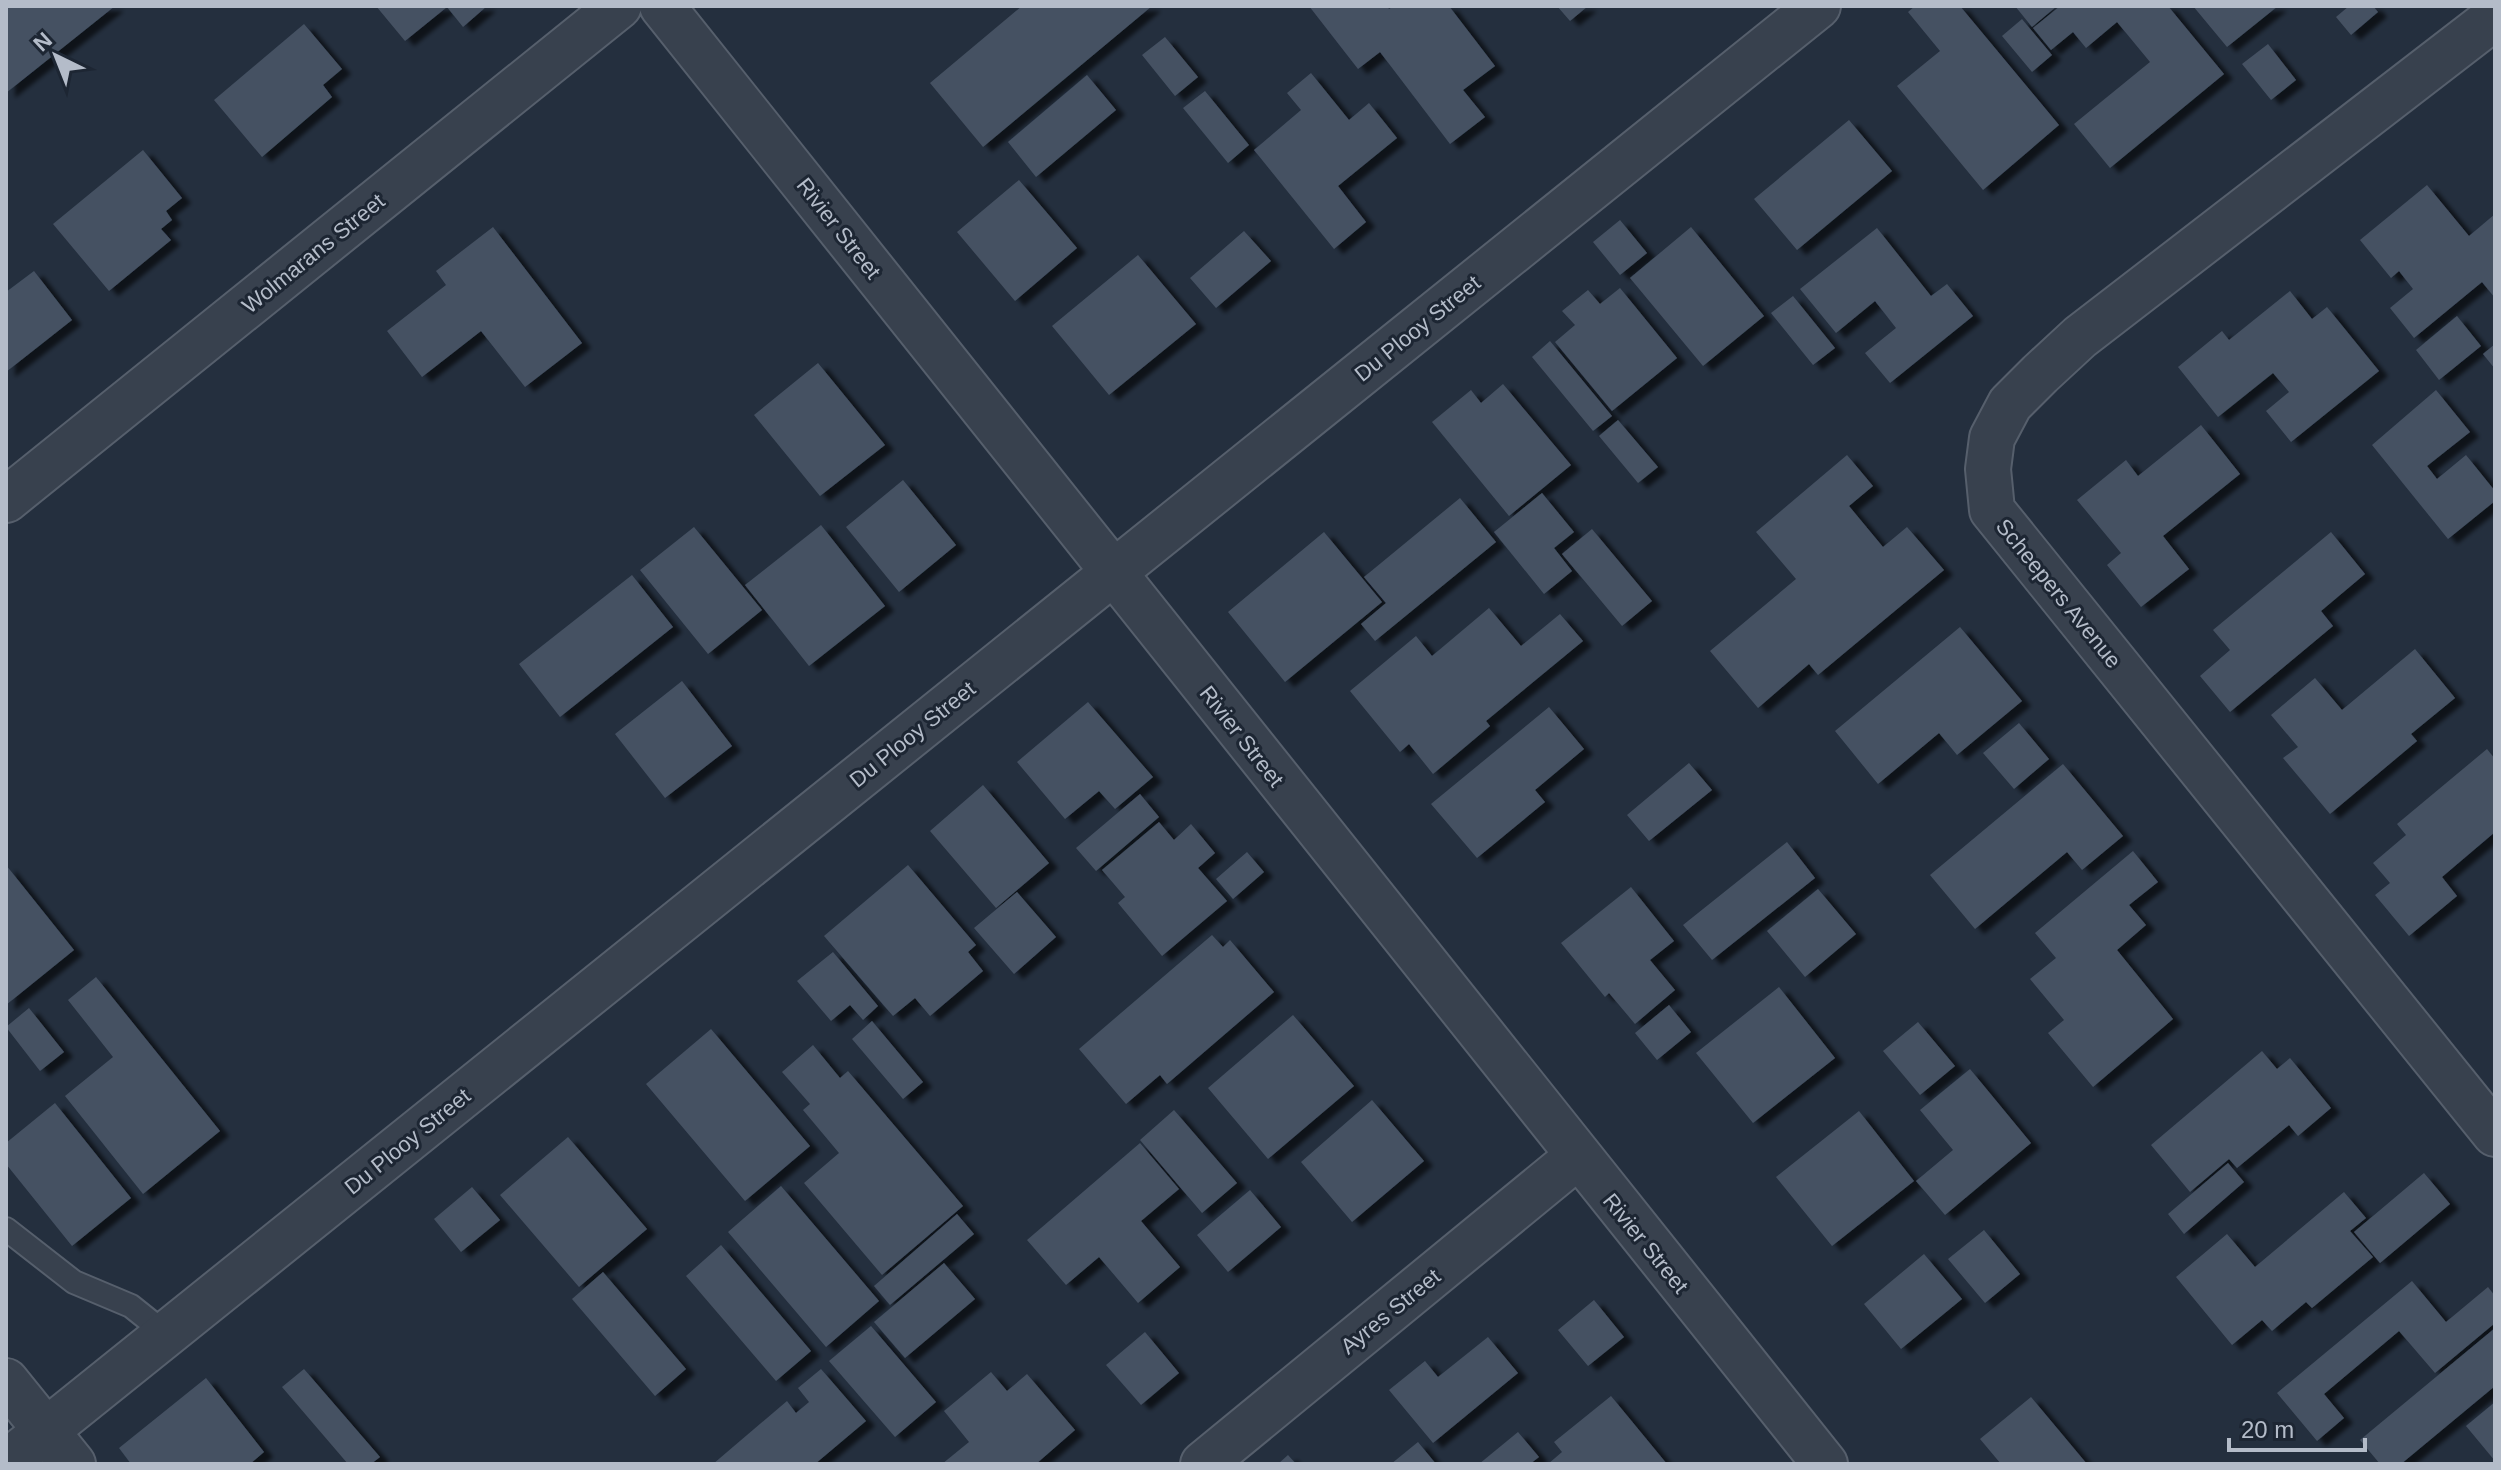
<svg xmlns="http://www.w3.org/2000/svg" width="2501" height="1470" font-family="Arial,sans-serif">
	<style>
		.building { fill: #455162; filter: url(#shadow) }
		.lines { fill: none; stroke-linecap: round; stroke-linejoin: round }
		.lane-casing { stroke: #565f6c; stroke-width: 26 }
		.street-casing { stroke: #565f6c; stroke-width: 48 }
		.lane { stroke: #38414e; stroke-width: 22 }
		.street { stroke: #38414e; stroke-width: 44 }
		.labels { text-anchor: middle; stroke-width: 6; stroke-linejoin: round; paint-order: stroke }
		.street-label { font-size: 22px; fill: #b4bcc9; stroke: #1d2633 }
	</style>
	<defs>
		<filter id="shadow"><feDropShadow dx="9" dy="5" stdDeviation="2" flood-color="#0009"/></filter>
	</defs>
	<rect width="100%" height="100%" fill="#242f3e"/>
	<path class="building" d="M10,6H115L6,93V9Z
		M376,6H487L463,27L447,7L405,41Z
		M1022,6H1152L983,147L930,83Z
		M1309,6H1387L1389,9L1394,6H1449L1495,66L1463,90L1485,117L1450,144L1380,52L1358,69Z
		M1557,6H1588L1570,21Z
		M1915,6H1960L2059,125L1983,190L1897,86L1940,51L1908,12Z
		M2015,6H2057L2032,27Z
		M2060,6H2168L2224,74L2110,168L2074,124L2150,62L2117,22L2086,48L2073,32L2051,50L2033,28Z
		M2193,6H2278L2227,47Z
		M2349,6H2373L2378,12L2351,35L2336,17Z
		M2022,19L2052,55L2032,72L2002,36Z
		M304,24L342,69L323,85L332,97L262,157L214,100Z
		M1165,37L1198,77L1175,96L1142,55Z
		M2268,44L2296,80L2271,100L2242,64Z
		M1311,73L1349,120L1369,103L1397,138L1338,186L1366,222L1334,249L1254,150L1301,110L1287,93Z
		M1087,75L1116,110L1036,177L1008,142Z
		M1205,91L1249,145L1228,163L1183,108Z
		M1849,120L1892,171L1797,250L1754,199Z
		M143,150L182,198L166,211L172,220L161,229L171,240L109,291L53,224Z
		M1019,180L1077,248L1015,301L957,232Z
		M2427,185L2469,236L2495,214V298L2482,282L2414,338L2390,308L2413,289L2399,271L2391,278L2360,240Z
		M1620,220L1647,253L1620,275L1593,242Z
		M493,227L582,343L525,387L481,331L422,377L387,331L446,285L436,271Z
		M1691,227L1764,316L1703,366L1630,278Z
		M1877,228L1931,296L1947,284L1973,316L1890,383L1865,353L1896,328L1875,301L1836,333L1800,289Z
		M1244,231L1271,261L1216,308L1190,278Z
		M1138,255L1196,324L1109,395L1052,326Z
		M34,271L72,320L6,372V292Z
		M1620,288L1677,358L1612,411L1555,342L1575,325L1562,311L1588,290L1600,304Z
		M2290,291L2312,319L2327,307L2379,371L2291,442L2266,411L2289,392L2273,373L2218,417L2178,367L2222,331L2229,340Z
		M1793,296L1835,348L1813,365L1771,313Z
		M2457,316L2481,346L2439,380L2416,350Z
		M1550,341L1612,416L1593,431L1532,357Z
		M2495,344V369L2483,354Z
		M818,363L885,445L820,496L754,415Z
		M1503,384L1571,465L1509,516L1432,422L1471,390L1481,403Z
		M2436,390L2470,432L2427,466L2437,479L2466,455L2495,491V501L2448,539L2372,445Z
		M1618,420L1658,467L1638,483L1599,436Z
		M2201,425L2240,474L2163,536L2189,569L2141,607L2107,565L2121,553L2077,500L2126,460L2138,476Z
		M1847,455L1873,486L1849,506L1883,547L1907,527L1944,570L1818,675L1809,664L1758,708L1710,651L1796,579L1756,532Z
		M903,480L956,545L899,592L846,527Z
		M1542,493L1574,532L1554,548L1572,571L1544,594L1494,532Z
		M1460,498L1496,542L1375,641L1361,624L1386,603L1364,577Z
		M821,525L885,606L809,666L745,585Z
		M694,527L762,610L708,654L640,570Z
		M1592,529L1652,601L1622,626L1562,554Z
		M1324,532L1382,602L1285,682L1228,612Z
		M2331,532L2365,574L2321,611L2333,626L2230,712L2200,676L2230,650L2213,630Z
		M632,575L673,627L560,717L519,664Z
		M1489,608L1521,646L1560,614L1583,641L1486,721L1490,726L1433,774L1409,744L1400,752L1350,691L1416,636L1432,656Z
		M1960,627L2022,701L1957,755L1939,733L1878,784L1835,731Z
		M2415,649L2455,698L2411,734L2417,741L2330,814L2283,758L2298,747L2271,715L2315,678L2342,710Z
		M682,681L732,746L665,798L615,734Z
		M1088,702L1153,777L1115,809L1099,791L1065,819L1017,762Z
		M1549,707L1584,749L1535,790L1545,802L1477,858L1431,804Z
		M2019,723L2049,759L2014,789L1983,753Z
		M2487,749L2495,759V832L2442,877L2457,896L2409,936L2375,895L2390,883L2373,863L2406,835L2397,824Z
		M1689,763L1712,790L1649,841L1627,815Z
		M2063,764L2123,836L2082,870L2067,852L1975,929L1930,875Z
		M983,785L1049,863L996,908L930,831Z
		M1140,794L1159,817L1096,871L1076,848Z
		M1159,822L1174,840L1191,824L1215,853L1198,868L1227,901L1162,956L1118,903L1125,897L1102,870Z
		M1787,842L1815,878L1712,960L1683,925Z
		M2133,851L2158,882L2129,905L2146,925L2117,950L2173,1019L2093,1087L2048,1033L2064,1020L2030,979L2056,958L2035,933Z
		M1247,852L1264,872L1233,899L1216,879Z
		M6,865L74,950L6,1005Z
		M908,865L976,945L968,952L983,971L930,1016L915,998L893,1016L824,936Z
		M1631,887L1674,941L1650,960L1675,990L1635,1024L1609,993L1605,997L1561,943Z
		M1818,889L1856,934L1805,977L1767,931Z
		M1017,892L1056,937L1014,974L974,928Z
		M1212,935L1223,947L1230,940L1274,992L1167,1084L1160,1075L1126,1104L1079,1049Z
		M833,952L878,1006L863,1020L850,1005L831,1021L797,981Z
		M96,977L220,1131L143,1194L65,1096L113,1057L68,1000Z
		M1779,987L1835,1058L1753,1123L1696,1053Z
		M1669,1005L1691,1032L1657,1060L1635,1033Z
		M29,1008L64,1052L40,1071L6,1027Z
		M1293,1015L1354,1086L1268,1159L1208,1088Z
		M872,1021L923,1082L903,1099L852,1039Z
		M1918,1022L1955,1066L1920,1095L1883,1051Z
		M711,1029L810,1146L745,1201L646,1084Z
		M813,1045L840,1078L848,1071L963,1206L882,1275L804,1183L839,1153L803,1110L810,1104L782,1072Z
		M2262,1051L2277,1069L2290,1058L2331,1108L2298,1136L2289,1125L2237,1168L2229,1159L2190,1192L2151,1145Z
		M1970,1069L2031,1143L1945,1215L1916,1181L1953,1150L1920,1110Z
		M1372,1100L1424,1161L1352,1222L1301,1162Z
		M55,1103L131,1198L72,1246L6,1164V1143Z
		M1174,1110L1237,1183L1202,1213L1140,1140Z
		M1859,1111L1914,1181L1832,1246L1776,1177Z
		M568,1137L647,1229L579,1287L500,1195Z
		M1140,1143L1179,1189L1141,1221L1180,1267L1138,1303L1099,1257L1066,1285L1027,1240Z
		M2228,1163L2244,1182L2184,1234L2168,1214Z
		M2424,1173L2450,1204L2380,1263L2354,1232Z
		M781,1186L879,1301L826,1347L728,1232Z
		M472,1187L500,1220L461,1252L434,1219Z
		M1250,1190L1281,1227L1228,1272L1197,1235Z
		M2344,1192L2366,1218L2350,1231L2373,1257L2312,1308L2306,1302L2272,1331L2262,1320L2232,1345L2176,1277L2227,1234L2255,1267Z
		M957,1214L974,1234L890,1305L874,1286Z
		M1984,1230L2020,1274L1985,1303L1948,1259Z
		M721,1245L811,1351L776,1381L686,1276Z
		M1924,1254L1962,1299L1901,1349L1864,1304Z
		M944,1263L975,1299L905,1358L874,1322Z
		M603,1272L686,1369L655,1396L572,1299Z
		M2412,1281L2446,1322L2488,1287L2495,1296V1323L2435,1373L2399,1331L2324,1394L2344,1418L2317,1441L2277,1393Z
		M1594,1300L1624,1337L1588,1366L1558,1330Z
		M871,1326L936,1402L895,1437L829,1361Z
		M2495,1328V1386L2401,1464H2380L2360,1440Z
		M1145,1332L1179,1373L1141,1405L1106,1365Z
		M1488,1337L1518,1373L1433,1443L1389,1390L1425,1361L1438,1377Z
		M304,1369L380,1457L371,1464H348L282,1387Z
		M821,1369L866,1421L815,1464H713L787,1401L796,1413L809,1402L798,1388Z
		M991,1372L1007,1391L1027,1374L1075,1430L1036,1464H942L969,1442L944,1411Z
		M206,1378L264,1452L250,1464H131L119,1448Z
		M1611,1396L1667,1464H1548L1562,1452L1554,1442Z
		M2031,1397L2087,1464H2001L1980,1439Z
		M2495,1402V1461L2466,1426Z
		M1518,1432L1539,1457L1530,1464H1479Z
		M1418,1442L1436,1464H1391Z
		M1288,1455L1296,1464H1278Z"/>
	<g class="lines">
		<g class="lane-casing">
			<path id="lane" d="M6,1229L74,1282L131,1306L166,1334"/>
		</g>
		<g class="street-casing">
			<path id="street" d="M662,6L1825,1464
				M2495,17L2080,337L2040,374L2010,404L1992,438L1988,469L1992,510L2495,1134
				M6,500L619,6
				M6,1381L73,1464
				M6,1463L1818,6
				M1203,1464L1577,1157"/>
		</g>
		<use href="#lane" class="lane"/>
		<use href="#street" class="street"/>
	</g>
	<g class="labels">
		<g class="street-label">
			<text transform="translate(839 228) rotate(52)" y="8">Rivier Street</text>
			<text transform="translate(313 253) rotate(-39)" y="8">Wolmarans Street</text>
			<text transform="translate(1417 328) rotate(-39)" y="8">Du Plooy Street</text>
			<text transform="translate(2059 593) rotate(51)" y="8">Scheepers Avenue</text>
			<text transform="translate(912 734) rotate(-39)" y="8">Du Plooy Street</text>
			<text transform="translate(1242 736) rotate(52)" y="8">Rivier Street</text>
			<text transform="translate(407 1141) rotate(-39)" y="8">Du Plooy Street</text>
			<text transform="translate(1646 1243) rotate(51)" y="8">Rivier Street</text>
			<text transform="translate(1390 1311) rotate(-39)" y="8">Ayres Street</text>
		</g>
	</g>
	<rect width="2501" height="1470" fill="none" stroke="#b4bcc9" stroke-width="16"/>
	<g transform="translate(56 56) rotate(317)" stroke="#1d2633" stroke-width="6" paint-order="stroke">
	<path d="M0-6L14 30L0 20L-14 30Z" fill="#b4bcc9"/>
	<text y="-12" font-size="22" font-weight="bold" text-anchor="middle" fill="#b4bcc9">N</text>
	</g>
	<path d="M2229 1438v12h136v-12" fill="none" stroke="#b4bcc9" stroke-width="4"/>
	<text x="2241" y="1438" font-size="24" fill="#b4bcc9" stroke="#1d2633" stroke-width="6" paint-order="stroke">20 m</text>
</svg>
